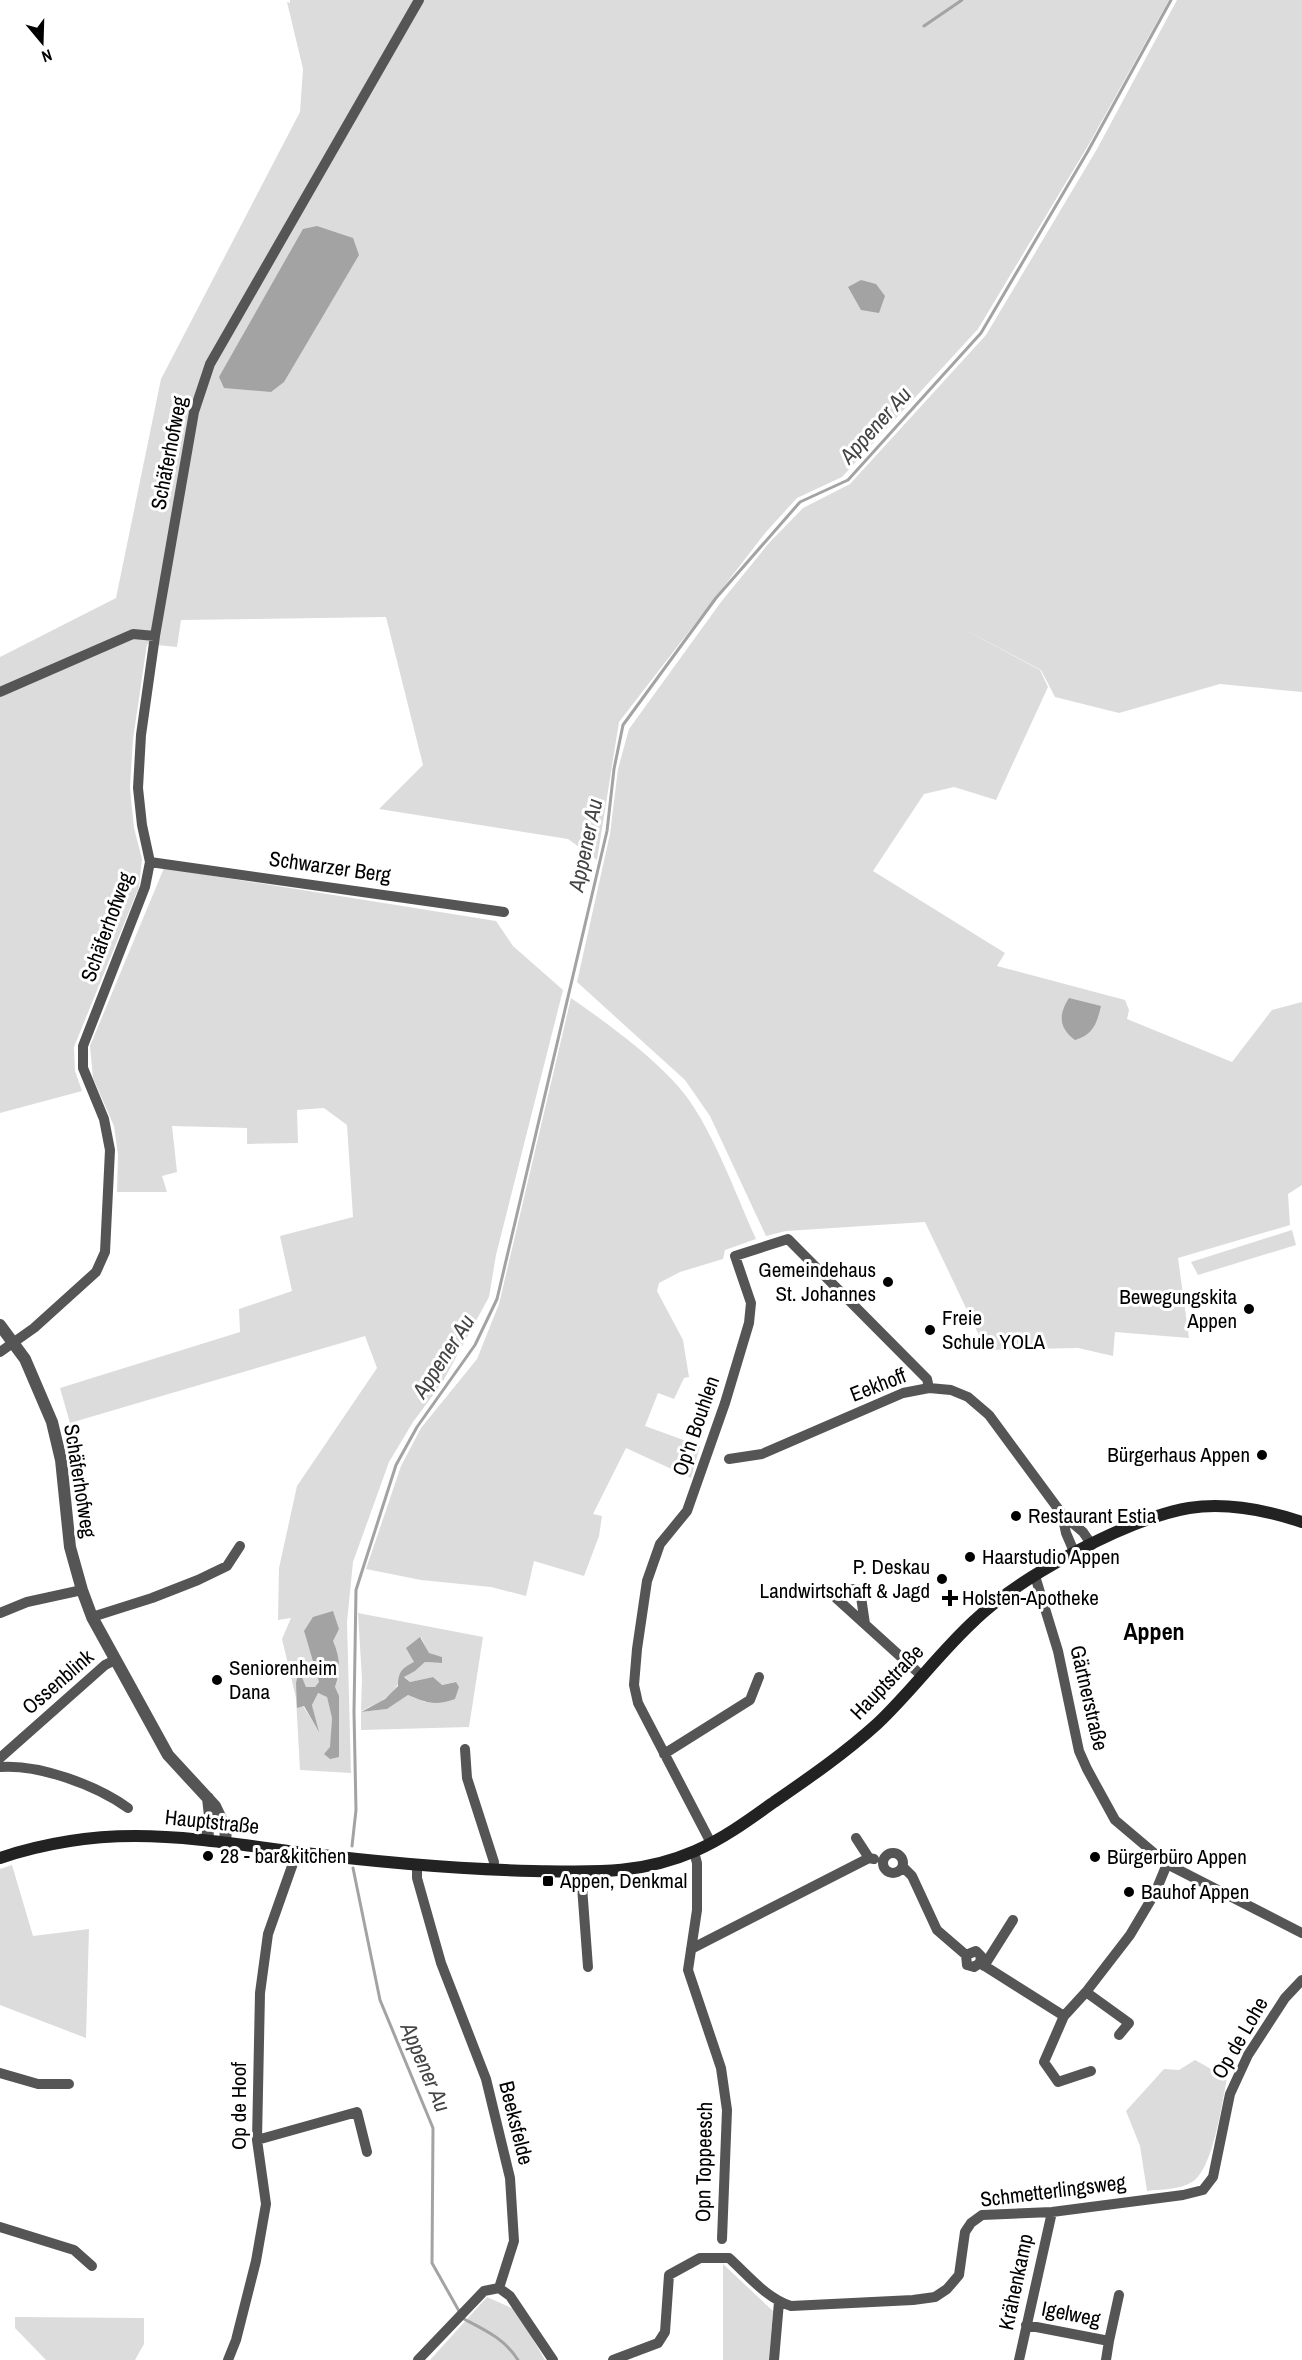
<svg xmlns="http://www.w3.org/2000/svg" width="1302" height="2360" font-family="'Archivo Narrow',sans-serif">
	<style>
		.green { fill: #dcdcdc; fill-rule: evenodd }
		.water { fill: #a3a3a3 }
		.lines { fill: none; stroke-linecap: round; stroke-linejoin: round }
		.stream { stroke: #a3a3a3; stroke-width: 3 }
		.minor { stroke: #555; stroke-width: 10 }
		.tertiary { stroke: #555; stroke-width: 12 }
		.secondary { stroke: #222; stroke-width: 12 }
		.poi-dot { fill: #000; stroke: #fff; stroke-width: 2 }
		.labels { text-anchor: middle; stroke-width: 6; stroke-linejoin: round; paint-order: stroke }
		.street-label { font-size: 21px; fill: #000; stroke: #fff }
		.poi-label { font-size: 21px; fill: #000; stroke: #fff; text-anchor: start }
		.water-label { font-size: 22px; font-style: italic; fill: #444; stroke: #fff }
		.quarter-label { font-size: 24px; font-weight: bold; fill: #000; stroke: #fff }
	</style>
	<rect width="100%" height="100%" fill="#fff"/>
	<path class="green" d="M290,0H1169L1089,144L978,329L842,477L797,498L766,532L619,722L597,860L568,839L379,809L423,765L386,617L181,620L177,647L147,644L133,739L130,788L134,828L142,859L139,887L74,1047L75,1071L82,1091L0,1113V657L116,598L161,379L300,112L303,69L287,2L290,3Z
		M1177,0H1302V692L1220,684L1119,713L1055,697L1041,670L956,625L1040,670L1048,687L996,800L954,787L924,794L873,871L1005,953L997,966L1125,1000L1129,1010L1127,1019L1232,1062L1272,1010L1302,1002V1185L1288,1194L1290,1225L1178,1258L1189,1338L1115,1332L1113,1356L1078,1348L986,1350L925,1222L786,1231L766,1236L710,1116L685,1080L577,982L610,834L618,769L629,729L721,602L769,543L803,508L850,484L986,335L1097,149Z
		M164,868L496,921L513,946L563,990L496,1255L489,1297L442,1383L413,1422L389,1462L353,1562L347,1622L351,1773L300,1770L296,1698L282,1639L291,1618L278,1620L279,1568L297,1486L377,1368L365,1336L70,1423L60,1388L240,1332L239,1309L292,1291L280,1236L353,1217L347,1125L324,1108L297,1110L298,1143L247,1144V1128L172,1126L177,1172L162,1176L167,1192H117L118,1155L114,1126L93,1078L90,1046ZM304,1631L339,1676L335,1687L330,1759L332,1718L327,1696L317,1693L312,1705L318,1730L303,1706L299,1672L306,1687H315L319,1682Z
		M571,998C607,1023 648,1053 677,1085C710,1121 735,1193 756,1239L725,1250L723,1259L680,1272L659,1283L657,1291L683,1340L689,1377L684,1378L674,1399L658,1393L645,1426L700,1446L691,1478L626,1448L593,1514L602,1516L599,1536L584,1576L534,1561L526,1596L491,1587L421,1580L366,1569L401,1466L421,1428L477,1359L499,1304Z
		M1292,1230L1296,1245L1198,1275L1191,1262Z
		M358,1613L483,1637L469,1727L361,1730V1712L387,1709L408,1695L425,1702L456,1682L441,1685L433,1677L410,1682L404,1676L415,1671L425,1662L442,1663V1657L429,1654L421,1637L415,1662L405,1667C395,1696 388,1698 361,1711L362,1679Z
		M12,1865L33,1936L89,1929L86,2038L0,2005V1869Z
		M1195,2060L1227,2078C1222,2103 1213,2170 1192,2182C1180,2190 1161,2189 1147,2191L1140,2146L1126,2111L1164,2069L1179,2070Z
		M723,2264L773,2311L769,2360H723Z
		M487,2297L516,2310L545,2360H430Z
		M15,2317L144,2318V2344L135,2360H46L15,2328Z"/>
	<path class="water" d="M317,226L353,238L359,255L284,382L271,392L224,388L219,377L303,229Z
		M861,280L876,284L885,296L879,313L861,310L848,287Z
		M1069,998L1101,1006C1097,1023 1093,1035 1075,1040C1059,1028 1058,1015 1069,998Z
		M333,1611L339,1629L333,1641C340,1657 341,1671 335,1687L339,1696V1757L330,1759L324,1754L330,1747L332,1718L327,1697L318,1693L312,1705L319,1732L304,1706L297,1708L296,1683L299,1670L306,1687H315L319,1682L304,1631L313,1617Z
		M420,1637L429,1653L442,1657V1663L425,1662L415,1671L404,1677L410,1682L433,1677L442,1685L456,1682L459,1687L455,1699C435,1706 427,1703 408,1695L387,1709L361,1712L385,1699L398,1686C398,1672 402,1668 414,1662L406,1648Z"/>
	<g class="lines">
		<path class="stream" d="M924,26L962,0
			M352,1846L356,1810L354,1712L356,1590L396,1465L417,1427L475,1345L497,1299L607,831L614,769L623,725L716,598L800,502L848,480L981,333L1088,151L1171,0
			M353,1868L380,2000L433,2128L432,2263L459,2311
			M464,2319C485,2330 505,2339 518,2360"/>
		<path class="minor" d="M0,692L133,634L155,636
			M150,862L504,912
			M0,1352L34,1328L96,1272L105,1252L110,1150L104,1119L83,1068V1046L145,887L150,862L142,825L138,788L141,735L155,636L194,412L210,364L419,0
			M729,1459L762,1454L903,1393L929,1388L951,1390L968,1397L989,1415L1062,1514L1083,1532L1092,1545
			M1062,1514L1066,1533L1075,1554
			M1035,1576L1058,1651L1079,1751L1087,1769L1115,1820L1167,1864L1302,1933
			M0,1613L27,1602L82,1590
			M92,1617L152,1598L198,1580L227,1566L240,1546
			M865,1624L860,1590L853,1589L836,1598L922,1676
			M465,1749L467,1778L494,1862L493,1870
			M664,1754L750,1700L759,1677
			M0,1758L105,1665L115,1660
			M0,1767C39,1764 96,1785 128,1808
			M856,1838L869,1858L874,1859
			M711,1843L638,1703L634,1685L637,1649L647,1581L660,1544L687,1511L725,1403L749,1323L751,1303L735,1256L788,1239L927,1379L929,1388
			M694,1852L697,1863V1910L688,1970L721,2068L727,2110L722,2239
			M883 1863a10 10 0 1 1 20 0a10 10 0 1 1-20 0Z
			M417,1865V1878L441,1963L486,2079L510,2178L514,2241L499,2288
			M903,1867L912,1876L937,1930L966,1955L967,1965L974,1967L980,1963L981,1956L976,1951L966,1955
			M581,1873L588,1967
			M691,1949L869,1858
			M980,1963L1064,2016
			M984,1966L1013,1920
			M1086,1992L1129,2023L1119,2035
			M1091,2071L1058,2082L1044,2062L1064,2016L1086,1992L1130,1935L1155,1893L1167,1864
			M0,2073L38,2084H69
			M257,2140L357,2112L367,2152
			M0,2227L74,2250L92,2266
			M499,2288L510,2296L553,2360
			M1026,2325L1109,2341L1106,2360
			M1109,2341L1119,2295
			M228,2360L236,2340L256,2261L266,2204L257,2140L260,1993L268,1934L297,1852
			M418,2360L484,2291L499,2288
			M613,2360L658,2343L665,2332L669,2275L700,2258H729C748,2275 766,2298 791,2306L913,2300L935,2297L947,2289L959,2275L965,2232L971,2223L982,2215L1052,2212L1183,2195L1203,2190L1213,2177L1230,2094L1248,2055L1285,1998L1302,1980
			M774,2360L779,2302
			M1019,2360L1052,2212"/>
		<path class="tertiary" d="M0,1325L25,1359L52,1422L61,1460L70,1547L82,1590L92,1617L168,1755L215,1806L226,1829L225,1842
			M207,1840L210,1816L208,1798"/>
		<path class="secondary" d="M0,1858C108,1822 189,1838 297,1852C376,1862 454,1869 533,1871C592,1872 640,1875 695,1851C723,1839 749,1820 774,1802C809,1778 845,1753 877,1724C912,1691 940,1652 975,1620C1021,1576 1127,1519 1189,1508C1227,1502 1266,1510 1302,1522"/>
	</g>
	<g class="poi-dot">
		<circle cx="888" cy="1282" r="6"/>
		<circle cx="1249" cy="1309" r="6"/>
		<circle cx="930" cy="1330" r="6"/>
		<circle cx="1262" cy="1455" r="6"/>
		<circle cx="1016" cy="1516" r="6"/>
		<circle cx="970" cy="1557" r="6"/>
		<circle cx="942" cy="1579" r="6"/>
		<path d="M947 1589h6v6h6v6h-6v6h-6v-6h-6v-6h6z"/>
		<circle cx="217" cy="1680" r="6"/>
		<circle cx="208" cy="1856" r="6"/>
		<circle cx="1095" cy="1857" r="6"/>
		<rect x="542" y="1875" width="12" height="12" rx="3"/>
		<circle cx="1129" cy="1892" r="6"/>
	</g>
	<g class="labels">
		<g class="street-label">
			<text transform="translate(169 453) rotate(-79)" y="7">Schäferhofweg</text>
			<text transform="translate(330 867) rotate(8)" y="7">Schwarzer Berg</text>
			<text transform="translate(107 927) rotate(-70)" y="7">Schäferhofweg</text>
			<text transform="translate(878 1385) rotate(-21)" y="7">Eekhoff</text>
			<text transform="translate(696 1426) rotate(-71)" y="7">Op'n Bouhlen</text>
			<text transform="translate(80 1481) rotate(81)" y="7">Schäferhofweg</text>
			<text transform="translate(58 1682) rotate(-41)" y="7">Ossenblink</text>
			<text transform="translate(887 1682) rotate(-46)" y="7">Hauptstraße</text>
			<text transform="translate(1089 1698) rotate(77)" y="7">Gärtnerstraße</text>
			<text transform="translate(212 1822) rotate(6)" y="7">Hauptstraße</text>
			<text transform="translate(1240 2038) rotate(-60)" y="7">Op de Lohe</text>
			<text transform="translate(239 2106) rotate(-90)" y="7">Op de Hoof</text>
			<text transform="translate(516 2123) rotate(76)" y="7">Beeksfelde</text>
			<text transform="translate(704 2162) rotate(-89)" y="7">Opn Toppeesch</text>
			<text transform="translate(1053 2191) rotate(-7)" y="7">Schmetterlingsweg</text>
			<text transform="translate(1016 2282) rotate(-78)" y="7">Krähenkamp</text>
			<text transform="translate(1071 2314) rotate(11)" y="7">Igelweg</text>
		</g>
		<g class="poi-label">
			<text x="876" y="1277" text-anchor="end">Gemeindehaus<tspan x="876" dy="24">St. Johannes</tspan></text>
			<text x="1237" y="1304" text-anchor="end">Bewegungskita<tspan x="1237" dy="24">Appen</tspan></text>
			<text x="942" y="1325">Freie<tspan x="942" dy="24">Schule YOLA</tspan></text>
			<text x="1250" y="1462" text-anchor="end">Bürgerhaus Appen</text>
			<text x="1028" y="1523">Restaurant Estia</text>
			<text x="982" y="1564">Haarstudio Appen</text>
			<text x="930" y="1574" text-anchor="end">P. Deskau<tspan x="930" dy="24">Landwirtschaft &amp; Jagd</tspan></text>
			<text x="962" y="1605">Holsten-Apotheke</text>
			<text x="229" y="1675">Seniorenheim<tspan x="229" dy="24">Dana</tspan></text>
			<text x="220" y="1863">28 - bar&amp;kitchen</text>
			<text x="1107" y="1864">Bürgerbüro Appen</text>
			<text x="560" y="1888">Appen, Denkmal</text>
			<text x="1141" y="1899">Bauhof Appen</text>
		</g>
		<g class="water-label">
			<text transform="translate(875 425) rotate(-48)" y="8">Appener Au</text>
			<text transform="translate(585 845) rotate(-78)" y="8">Appener Au</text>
			<text transform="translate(443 1356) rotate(-57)" y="8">Appener Au</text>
			<text transform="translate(426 2067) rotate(67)" y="8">Appener Au</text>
		</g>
		<g class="quarter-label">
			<text x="1154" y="1640">Appen</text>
		</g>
	</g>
	<g transform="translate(42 42) rotate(161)" stroke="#ffffff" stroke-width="4.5" paint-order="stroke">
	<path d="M0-4.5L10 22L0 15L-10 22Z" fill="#000000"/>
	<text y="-9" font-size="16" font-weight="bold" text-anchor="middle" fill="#000000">N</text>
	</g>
</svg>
